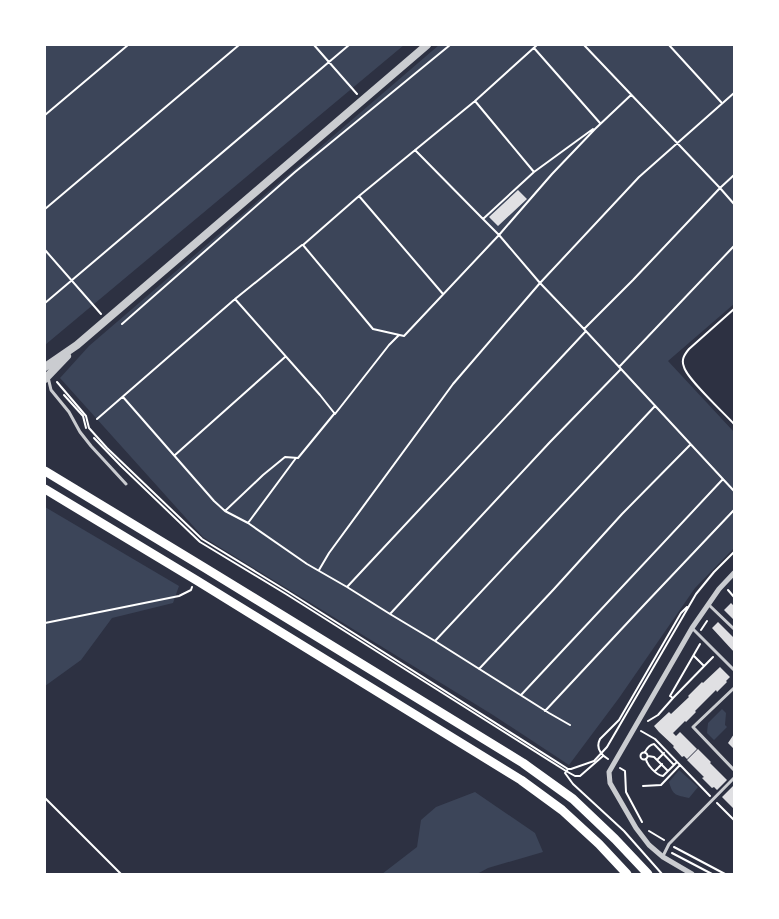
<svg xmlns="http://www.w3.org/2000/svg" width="779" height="919" font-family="Ubuntu,sans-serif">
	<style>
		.green { fill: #3c4559 }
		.building { fill: #e0e0e3 }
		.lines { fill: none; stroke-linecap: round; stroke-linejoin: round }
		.path { stroke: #fff; stroke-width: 2 }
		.service { stroke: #caccd0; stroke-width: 3 }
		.minor { stroke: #caccd0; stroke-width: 5 }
		.tertiary { stroke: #caccd0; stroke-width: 8 }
		.secondary { stroke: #fff; stroke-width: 9 }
	</style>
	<rect width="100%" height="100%" fill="#2d3142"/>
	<path class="green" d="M45,45H404L45,345Z
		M439,45H734V304L668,361L734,432V548L695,588L619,698L569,765L493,715L203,537L60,378L89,346Z
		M45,507L179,586L173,603L112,618L81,660L45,686Z
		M722,709L726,713L725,725L727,727L714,740L707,733L708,723Z
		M679,770L698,787L689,798C676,795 673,796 669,782Z
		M475,792L535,833L543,852L488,868L477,874H382L417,847L421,820L436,807Z"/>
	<path class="building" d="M518,190L527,199L498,226L489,217Z
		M731,603L734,606V620L724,610Z
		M718,622L734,638V652L712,628Z
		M720,667L730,677L726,681L727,682L717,692L716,690L695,711L696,712L686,722L685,721L673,733L676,736L680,732L697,749L687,759L684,756L682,757L673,747L674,746L659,732L654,726L669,712L671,714L689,697L688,696L702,682L703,683Z
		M734,734V749L728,743Z
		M698,749L711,762L710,763L727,780L717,790L714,787L712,788L702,778L704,777L687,760Z
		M734,785V809L722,797Z"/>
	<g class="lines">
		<path class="path" d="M314,45L357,94
			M537,45L475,101L534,172L593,129
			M584,45L720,188L734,175
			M669,45L721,102
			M534,48L600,123
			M475,101L359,196L303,245L373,329L404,336L499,235L552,174L595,129L631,95
			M45,115L128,45
			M415,150L483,219
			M534,172L483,219L499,235L540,283L584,329
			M359,196L443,294
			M734,204L720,188L633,280L584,329L734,491
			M45,209L239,45
			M302,245L235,299L320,395L335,414L389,345L399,335
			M45,250L101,314
			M45,303L349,45
			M734,309L689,349C684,355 681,360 684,367C687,379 724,413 734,424
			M122,324L295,172L450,45
			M619,367L734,246
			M57,382L86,416L89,428L107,448L202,539L287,591L568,769L565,773L573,784L624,831L662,874
			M64,395L83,416L86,428
			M123,397L214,501L225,511L263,475L285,457L298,458L334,414
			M97,419L235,299
			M94,438L121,466L200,542L286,594L566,771L575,776H580L603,756
			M175,455L285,357
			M225,511L248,523L296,458
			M248,523L307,564L347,587L586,331
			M319,570L329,553L453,384L540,283L639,177L734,93
			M347,587L390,614L550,442L621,369
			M728,590L734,597
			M390,614L435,641L655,406
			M45,623L179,596L191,590L192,587
			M701,630L707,621
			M435,641L549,713L570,725
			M694,656L704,666
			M479,669L554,589L622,514L690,445
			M521,695L723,479
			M673,698L713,657
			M545,711L644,605L734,510
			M648,721L658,715L673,698L670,696L700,644
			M641,731L655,739L710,796
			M645,752C647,748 649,745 654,744L674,765
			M640.5 756a3.5 3.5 0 1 1 7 0a3.5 3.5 0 1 1-7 0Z
			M648,756L654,757L668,771
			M608,759C600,754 596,747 600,739L619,720L681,613L687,607
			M646,759C647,765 656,775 663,776L677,762
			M657,760L664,753
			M620,768L625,771L626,792L642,822
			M568,769H571L594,761L607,747L696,594L714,572L734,552
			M655,771L662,764
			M643,786L661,785L680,765
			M45,798L121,874
			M717,803L734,820
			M649,831L664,840
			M674,847L725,874
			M672,853L712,874"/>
		<path class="service" d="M45,373L48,377L51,390L69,412L80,432L91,446L126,484
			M709,605L734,629
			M692,628L734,670
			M734,688L693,727L734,770
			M663,856L669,844L734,778"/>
		<path class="minor" d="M692,874L663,857L649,845L636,828L610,783L609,772L692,628L719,589L734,573"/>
		<path class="tertiary" d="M45,367L77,345L427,45
			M45,379L67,356"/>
		<path class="secondary" d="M45,471L205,568L523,763L573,799L615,839L648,874
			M45,489L196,580L521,780L562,810L599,844L627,874"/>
	</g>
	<rect width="779" height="919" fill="none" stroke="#ffffff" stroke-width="92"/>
</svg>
